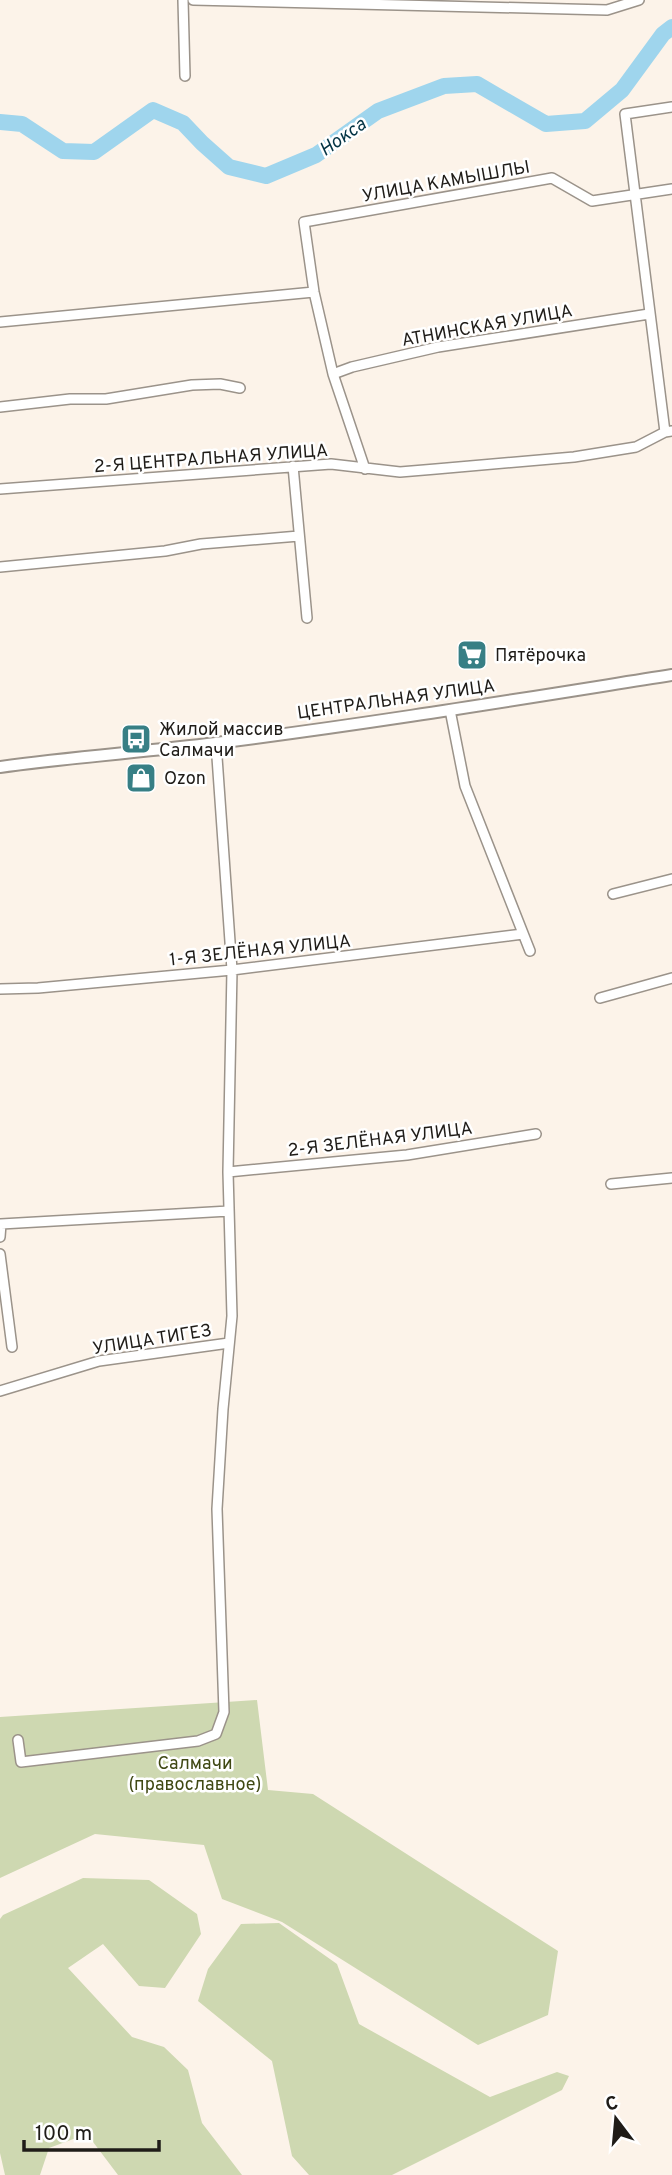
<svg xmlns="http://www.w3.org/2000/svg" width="672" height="2175" font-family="Overpass,sans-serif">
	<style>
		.green { fill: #ced8b1 }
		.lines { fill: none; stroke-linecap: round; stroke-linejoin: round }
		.river { stroke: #9fd5ed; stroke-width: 16 }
		.minor-casing { stroke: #9b938a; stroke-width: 12 }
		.tertiary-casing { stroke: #9b938a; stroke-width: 14 }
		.minor { stroke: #fff; stroke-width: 9 }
		.tertiary { stroke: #fff; stroke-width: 10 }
		.labels { text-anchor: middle; stroke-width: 5; stroke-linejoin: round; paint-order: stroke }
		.street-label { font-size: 18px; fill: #1f1c18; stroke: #fff }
		.poi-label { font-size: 18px; fill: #1f1c18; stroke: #fff; text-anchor: start }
		.park-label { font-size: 18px; fill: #3f4813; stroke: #fff }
		.water-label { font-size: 19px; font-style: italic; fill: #033445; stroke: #fff }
	</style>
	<rect width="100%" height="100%" fill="#fcf3e9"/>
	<path class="green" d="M257,1700L268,1790L313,1794L558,1951L548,2015L478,2045L282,1922L222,1899L204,1845L95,1834L0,1878V1717Z
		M83,1878L149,1880L197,1914L201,1934L165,1988L139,1986L103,1944L68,1968L132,2037L164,2047L188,2070L202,2123L242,2175H118L87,2134L49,2148L40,2175H5L0,2153V1919L3,1915Z
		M279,1923L337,1964L359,2024L490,2097L557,2072L569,2076L562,2090L392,2175H309L292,2156L272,2061L198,2001L208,1969L241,1924Z"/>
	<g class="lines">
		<path class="river" d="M0,122L22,124L63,151L94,152L153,110L183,123L202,143L229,167L266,176L316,155L378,111L444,86L477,84L546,124L585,121L622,90L663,34L672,27"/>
		<g class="minor-casing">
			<path id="minor" d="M183,0L185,76
				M193,0L607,10L639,0
				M0,322L314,292
				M333,374L352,367L438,347L649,314
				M0,407L70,399H106L192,385L220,384L240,388
				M665,432L625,114L672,107
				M293,466L307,618
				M365,469L333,374L314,292L304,222L552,178L592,201L672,189
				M0,489L331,464L400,472L436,469L574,457L636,447L665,432L672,431
				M0,567L165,551L201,544L299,536
				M450,710L465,786L530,951
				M613,894L672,879
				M0,989L38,988L232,970L523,934
				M600,998L672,978
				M228,1172L407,1155L536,1134
				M611,1184L672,1178
				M0,1237L1,1224L229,1211
				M0,1254L12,1347
				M0,1391L99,1361L229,1343
				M18,1740L21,1762L198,1741L216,1734L224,1712L217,1509L223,1409L232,1316L228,1172L232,970L216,743"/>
		</g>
		<g class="tertiary-casing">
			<path id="tertiary" d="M0,767C72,757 144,752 216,743C368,724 520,699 672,675"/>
		</g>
		<use href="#minor" class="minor"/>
		<use href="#tertiary" class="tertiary"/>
	</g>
	<defs>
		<g id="supermarket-square" transform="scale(1.575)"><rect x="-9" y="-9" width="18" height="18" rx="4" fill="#377f85" stroke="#fff"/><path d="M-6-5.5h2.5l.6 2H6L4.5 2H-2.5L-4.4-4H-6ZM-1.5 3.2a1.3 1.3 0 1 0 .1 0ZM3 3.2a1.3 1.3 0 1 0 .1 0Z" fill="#fff"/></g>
		<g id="bus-square" transform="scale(1.575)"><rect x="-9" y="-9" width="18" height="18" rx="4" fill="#377f85" stroke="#fff"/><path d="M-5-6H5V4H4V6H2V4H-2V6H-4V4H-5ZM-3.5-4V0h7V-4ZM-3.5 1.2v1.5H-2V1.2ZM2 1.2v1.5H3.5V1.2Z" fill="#fff"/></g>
		<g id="shop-square" transform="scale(1.575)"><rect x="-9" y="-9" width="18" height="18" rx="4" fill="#377f85" stroke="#fff"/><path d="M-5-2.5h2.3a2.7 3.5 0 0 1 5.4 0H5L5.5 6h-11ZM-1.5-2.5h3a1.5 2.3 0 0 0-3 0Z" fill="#fff"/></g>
	</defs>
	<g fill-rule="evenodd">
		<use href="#supermarket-square" x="472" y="655"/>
		<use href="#bus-square" x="136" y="739"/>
		<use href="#shop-square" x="141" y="778"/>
	</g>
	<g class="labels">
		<g class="street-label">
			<text transform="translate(446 181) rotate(-10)" y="6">УЛИЦА КАМЫШЛЫ</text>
			<text transform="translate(487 325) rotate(-10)" y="6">АТНИНСКАЯ УЛИЦА</text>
			<text transform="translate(211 458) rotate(-4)" y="6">2-Я ЦЕНТРАЛЬНАЯ УЛИЦА</text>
			<text transform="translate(396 699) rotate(-8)" y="6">ЦЕНТРАЛЬНАЯ УЛИЦА</text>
			<text transform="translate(260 950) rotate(-6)" y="6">1-Я ЗЕЛЁНАЯ УЛИЦА</text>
			<text transform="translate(380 1139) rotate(-7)" y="6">2-Я ЗЕЛЁНАЯ УЛИЦА</text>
			<text transform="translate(152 1339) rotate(-9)" y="6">УЛИЦА ТИГЕЗ</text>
		</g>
		<g class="poi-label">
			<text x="495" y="661">Пятёрочка</text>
			<text x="159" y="735">Жилой массив<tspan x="159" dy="21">Салмачи</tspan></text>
			<text x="164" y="784">Ozon</text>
		</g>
		<g class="park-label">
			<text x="195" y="1769">Салмачи<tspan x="195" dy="21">(православное)</tspan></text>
		</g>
		<g class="water-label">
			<text transform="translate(342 136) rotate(-35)" y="7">Нокса</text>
		</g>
	</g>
	<g transform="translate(616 2119) rotate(344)" stroke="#ffffff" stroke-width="5" paint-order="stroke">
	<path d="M0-5L12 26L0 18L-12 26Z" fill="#1f1c18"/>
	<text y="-10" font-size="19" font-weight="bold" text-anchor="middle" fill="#1f1c18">С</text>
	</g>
	<path d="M24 2140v10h135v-10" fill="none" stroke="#1f1c18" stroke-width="3.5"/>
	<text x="35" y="2140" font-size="21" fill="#1f1c18" stroke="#ffffff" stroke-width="5" paint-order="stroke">100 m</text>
</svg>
